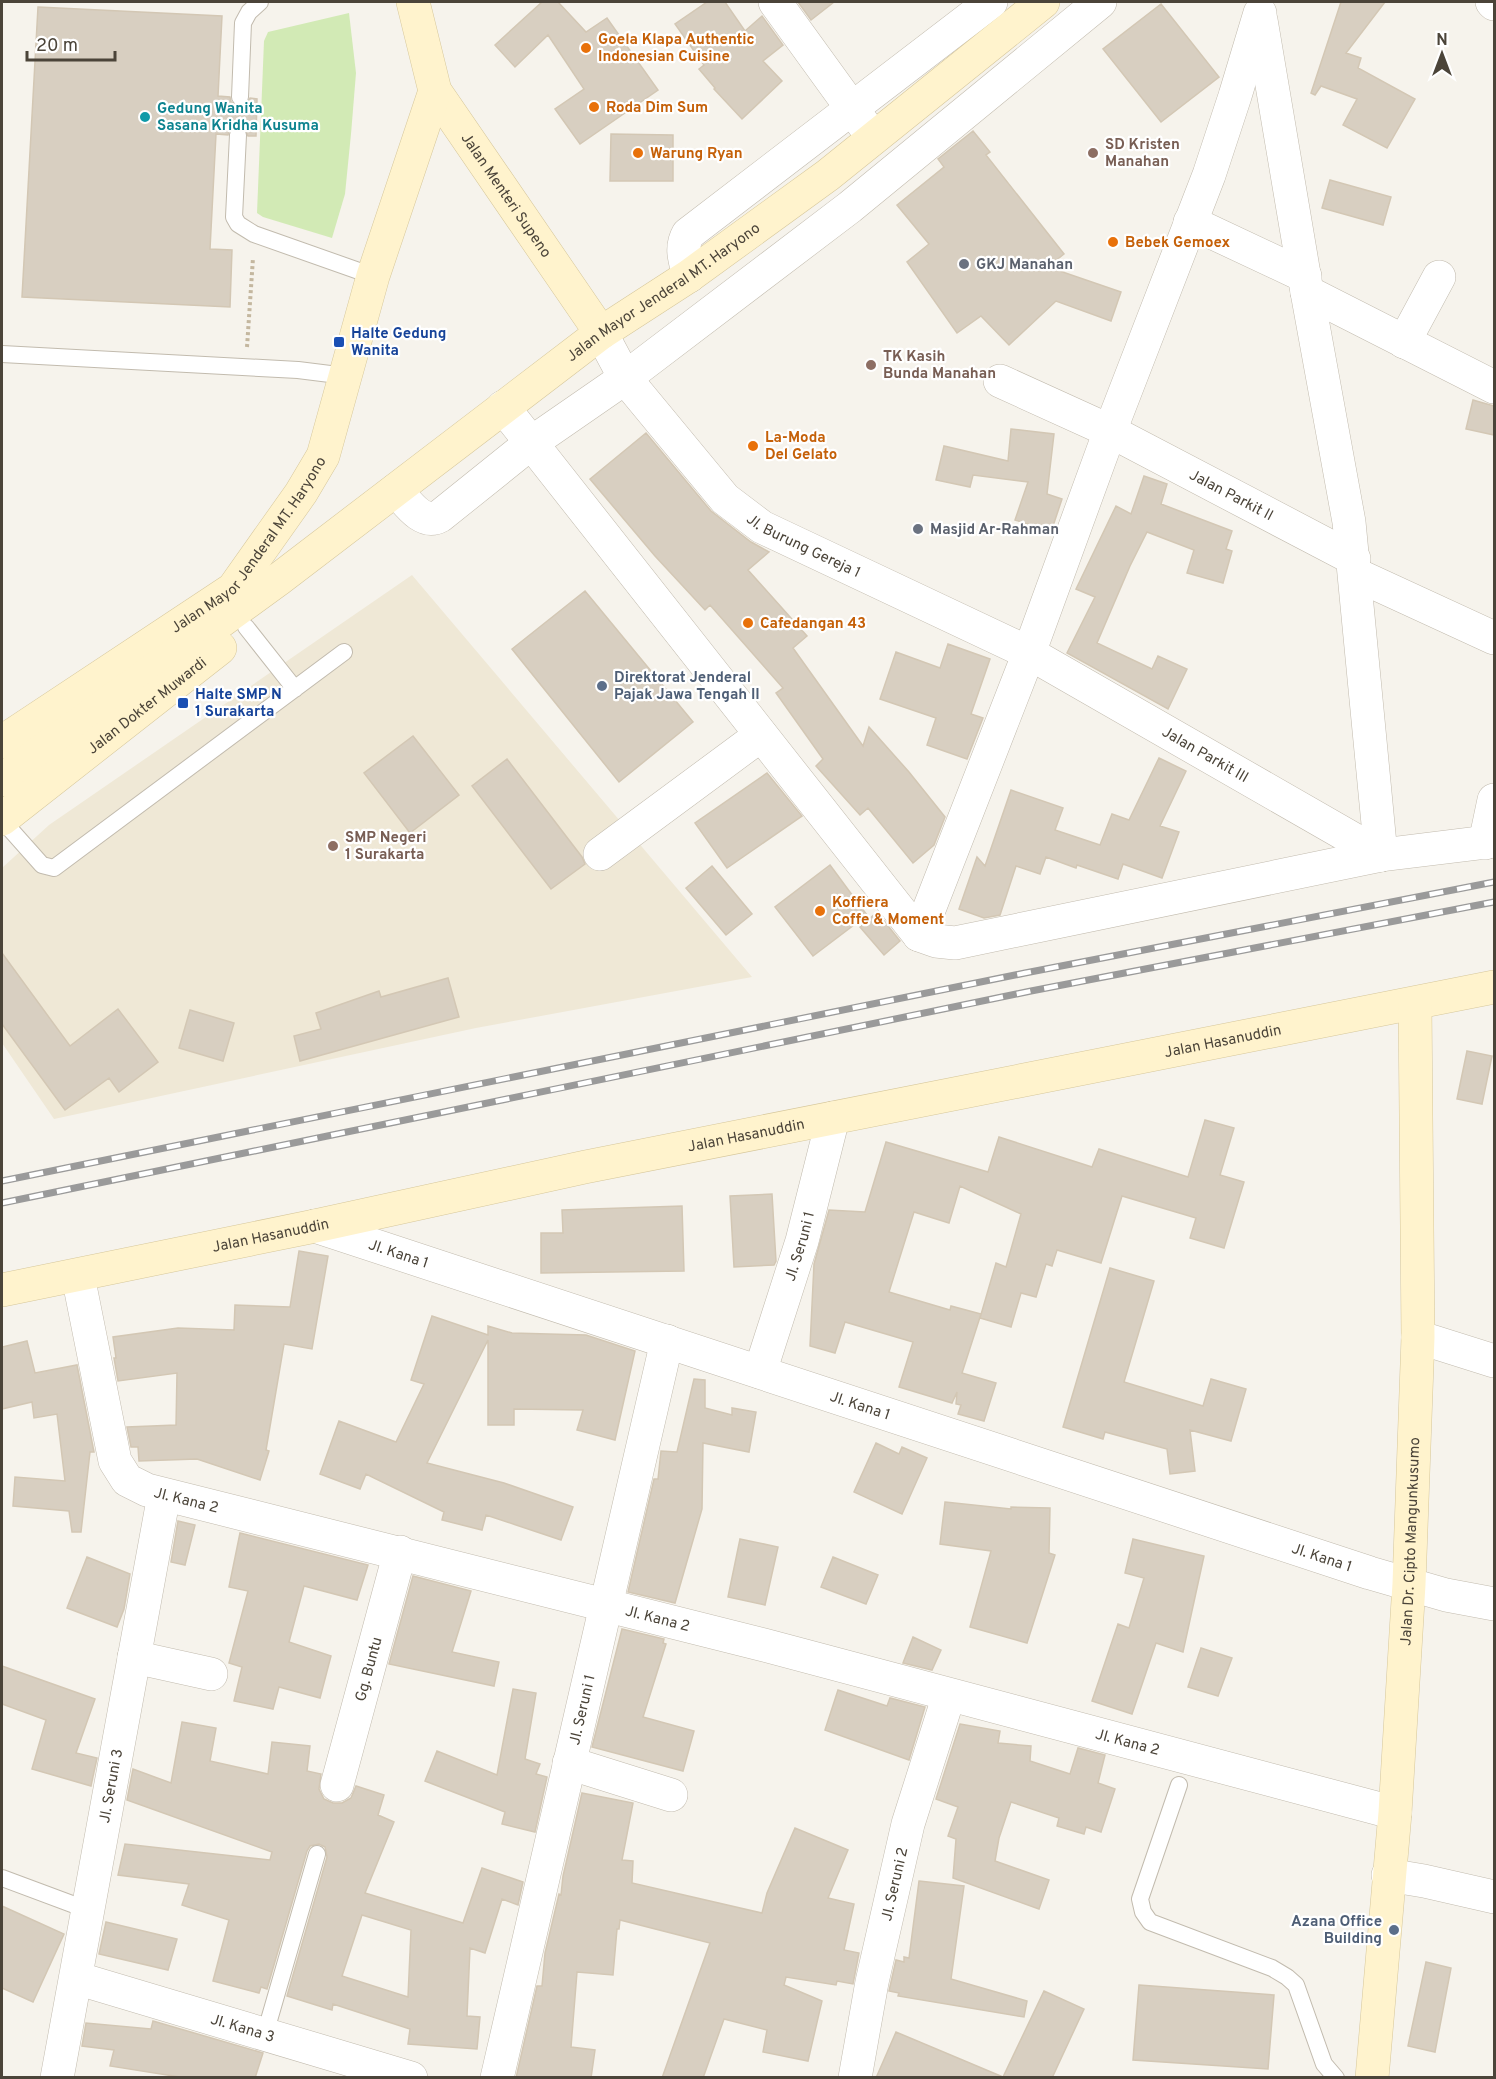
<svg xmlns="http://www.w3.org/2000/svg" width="1496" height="2079" font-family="Overpass,sans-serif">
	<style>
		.education { fill: #efe8d6 }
		.green { fill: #d2eab5 }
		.building { fill: #d8cfc1; stroke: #d3c7b4; stroke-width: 1.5; fill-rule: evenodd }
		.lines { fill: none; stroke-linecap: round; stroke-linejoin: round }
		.lane-casing { stroke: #c2bbae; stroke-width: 18 }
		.street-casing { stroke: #c2bbae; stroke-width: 34 }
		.secondary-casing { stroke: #d6c79b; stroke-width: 34 }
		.path { stroke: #c4b79f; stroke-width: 4; stroke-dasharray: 3 3; stroke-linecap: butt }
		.lane { stroke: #fff; stroke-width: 16 }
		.street { stroke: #fff; stroke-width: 33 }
		.secondary { stroke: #fff3cd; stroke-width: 33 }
		.rail-casing { stroke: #9a9a9a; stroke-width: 7 }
		.rail { stroke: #fff; stroke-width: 4.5; stroke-dasharray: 14; stroke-linecap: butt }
		.food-dot { fill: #e8710a; stroke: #fff; stroke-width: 2 }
		.culture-dot { fill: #0f9aa8; stroke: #fff; stroke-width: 2 }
		.education-dot { fill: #8d6e63; stroke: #fff; stroke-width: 2 }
		.worship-dot { fill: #6b7280; stroke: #fff; stroke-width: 2 }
		.transit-dot { fill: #1a4fb4; stroke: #fff; stroke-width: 2 }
		.service-dot { fill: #5c6f8a; stroke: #fff; stroke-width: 2 }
		.labels { text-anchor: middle; stroke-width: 4.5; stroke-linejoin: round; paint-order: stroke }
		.food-label { font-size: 15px; font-weight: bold; fill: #c56008; stroke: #fff; text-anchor: start }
		.culture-label { font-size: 15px; font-weight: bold; fill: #0d838f; stroke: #fff; text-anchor: start }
		.education-label { font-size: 15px; font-weight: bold; fill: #785e54; stroke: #fff; text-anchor: start }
		.street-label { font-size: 15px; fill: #4b4439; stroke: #fff }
		.worship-label { font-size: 15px; font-weight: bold; fill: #5b616d; stroke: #fff; text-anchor: start }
		.transit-label { font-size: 15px; font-weight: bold; fill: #164399; stroke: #fff; text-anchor: start }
		.service-label { font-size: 15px; font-weight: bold; fill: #4e5e75; stroke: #fff; text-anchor: start }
	</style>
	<rect width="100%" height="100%" fill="#f6f3ec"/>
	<path class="education" d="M412,575L752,977L476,1028L54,1119L2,1043V868L49,825Z"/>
	<path class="green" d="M349,13L356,73L351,134L345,194L332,238L263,217L257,213L264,41L268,32Z"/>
	<path class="building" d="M542,2H558L586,32L607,18L658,90L580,144L555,109L584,89L548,35L515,67L495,45Z
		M707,2H725L745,31L762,16L783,45L763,61L782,81L742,119L714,89L715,88L699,69L704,65L675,24Z
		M798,2H834L811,20Z
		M1341,2H1385L1346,53L1361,58L1358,68L1415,99L1387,148L1343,125L1357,99L1321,86L1315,95L1311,93Z
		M1161,4L1219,77L1161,122L1103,49Z
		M38,7L222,16L218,96L230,97L231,102L239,107L245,106L250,98L257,99L256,136H248L244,127L238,125L230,129L228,135L216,134L210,249L232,250L230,307L22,297Z
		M973,131L990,152L986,155L1064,254L1048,267L1121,292L1111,321L1056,301L1009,345L981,316L957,333L907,262L929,244L897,205L944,167L938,159Z
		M611,134L673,135V181H610Z
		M1330,180L1391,197L1383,225L1322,208Z
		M1473,400L1494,406V435L1466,429Z
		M1011,429L1054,434L1047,494L1062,499L1051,532L1015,520L1028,482L973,475L970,487L936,480L944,446L1008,461Z
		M646,433L711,511L751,542L769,552L748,570L807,636L793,648L863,746L869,727L909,772L945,817L934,845L913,863L868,808L860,815L816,766L823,759L776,693L783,688L710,605L705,610L655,556L590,479Z
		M1144,476L1167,484L1161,504L1232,531L1226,549L1232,551L1223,583L1187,573L1194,550L1147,532L1130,566L1097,643L1152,669L1158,656L1187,669L1168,709L1067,653L1095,597L1076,589L1116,506L1131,514Z
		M585,591L693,722L619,782L512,649Z
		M948,644L990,659L971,714L983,718L967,759L927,745L936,718L880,699L896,652L940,668Z
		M413,736L459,795L410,833L364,773Z
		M1159,758L1186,771L1160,826L1179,832L1162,878L1123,864L1118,879L1077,865L1076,868L1046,857L1040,874L1016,866L1000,915L984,918L959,909L977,857L985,866L1011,790L1063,808L1055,830L1100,845L1112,814L1129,820Z
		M507,759L582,857L585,864L551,889L472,786Z
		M767,773L802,816L727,868L695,823Z
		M830,865L867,915L813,956L775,907Z
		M712,866L752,914L726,935L686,888Z
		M877,912L900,941L884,955L860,927Z
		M2,953L70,1046L118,1009L158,1062L119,1092L109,1078L65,1110L2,1024Z
		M448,978L459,1017L300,1061L294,1036L321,1029L316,1013L379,991L381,997Z
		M190,1010L234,1023L223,1061L179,1048Z
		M1467,1051L1492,1056L1482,1104L1457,1099Z
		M1205,1120L1234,1128L1220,1175L1244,1182L1224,1248L1190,1238L1196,1218L1122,1196L1101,1263L1057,1250L1052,1266L1046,1264L1036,1297L1021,1293L1011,1327L980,1318L996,1263L1006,1267L1021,1214L960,1186L949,1223L914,1212L889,1292L950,1310L951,1306L981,1314L962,1373L996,1383L984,1421L958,1414L961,1405L956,1404L957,1392L952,1403L899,1387L913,1342L845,1322L835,1353L810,1346L814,1264L829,1210L865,1212L886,1142L988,1172L999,1137L1092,1167L1099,1149L1188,1177Z
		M772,1194L776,1261L774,1265L734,1267L730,1196Z
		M682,1206L684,1271L541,1273V1233H563L562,1210Z
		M299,1251L328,1256L312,1349L284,1344L266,1450L269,1451L260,1480L197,1459L139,1461L138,1447H131L127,1427L176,1425L177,1373L118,1381L114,1358H116L113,1337L178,1328L234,1330L235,1305L290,1307Z
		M1110,1268L1154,1281L1124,1382L1203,1406L1211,1379L1246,1389L1231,1441L1190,1430L1195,1471L1170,1474L1167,1449L1105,1432L1103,1439L1063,1427Z
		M432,1316L488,1335V1326L512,1333L586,1335L635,1351L615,1440L577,1430L583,1410L514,1409V1425H488V1340L427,1463L504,1483L573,1507L561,1540L486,1515L482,1530L442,1520L444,1512L366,1474L360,1489L320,1474L339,1421L396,1442L424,1384L411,1380Z
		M27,1341L35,1373L77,1365L94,1452H90L81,1532H72L69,1511L13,1506L15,1477L65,1481L57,1414L34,1418L32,1402L2,1409V1347Z
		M694,1379L705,1380V1408L732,1415V1408L756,1412L749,1452L703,1443L702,1509L675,1603L628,1592L654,1479H658L661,1451L677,1452Z
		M876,1443L899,1454L902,1447L927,1458L902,1514L854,1492Z
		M945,1502L1011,1509V1507L1050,1508L1049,1553L1055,1555L1027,1643L970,1627L991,1551L940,1544Z
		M178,1521L195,1525L185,1565L171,1562Z
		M240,1533L368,1565L357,1600L304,1586L289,1642L331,1656L320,1698L279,1687L273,1709L234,1701L242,1667L229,1663L248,1591L229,1587Z
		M740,1539L778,1547L765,1605L728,1597Z
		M1133,1539L1204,1556L1183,1652L1156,1643L1132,1714L1092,1701L1118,1624L1129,1628L1144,1578L1125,1573Z
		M87,1557L130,1574L124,1609L117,1627L67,1608Z
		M833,1557L878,1575L866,1604L821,1587Z
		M413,1576L471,1591L452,1652L499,1662L494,1686L389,1664Z
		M622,1629L664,1639L663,1643L666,1644L643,1717L694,1731L683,1771L592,1747Z
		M913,1637L941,1650L932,1670L903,1663Z
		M1201,1648L1232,1658L1218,1696L1188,1687Z
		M2,1666L95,1699L76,1753L97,1758L91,1786L32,1769L46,1720L2,1704Z
		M513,1689L536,1693L525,1759L540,1764L536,1774L547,1777L535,1832L502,1824L505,1812L425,1781L437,1751L497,1775Z
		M838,1690L887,1706L890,1698L925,1707L909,1760L825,1730Z
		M182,1722L216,1728L210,1761L268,1774L272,1742L310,1746L307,1771L321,1774L319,1789L324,1799L333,1803H342L351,1798L356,1786L384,1795L378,1815L394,1822L365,1893L463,1923L482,1868L523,1882L518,1905L502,1899L485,1953L470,1948L467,2016L480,2017L477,2049L408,2044L410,2029L333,2004L332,2010L287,1996L327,1857L325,1847L319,1844L310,1846L307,1851L267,1989L261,1987L259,1993L213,1981L229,1920L182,1905L189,1884L118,1875L125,1844L270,1860L272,1852L127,1800L133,1769L171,1783ZM362,1915L411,1930L408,1997L342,1976Z
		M960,1724L1000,1731L998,1743L1031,1746L1030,1761L1070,1774L1078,1748L1105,1755L1098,1783L1115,1789L1101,1832L1086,1827L1084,1834L1057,1826L1059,1818L1011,1802L999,1838L995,1861L1049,1880L1039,1909L953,1878L956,1839L948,1836L958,1807L936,1799Z
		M582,1793L633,1803L622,1860L633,1861L632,1883L762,1913L767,1893L795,1828L848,1850L828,1898L854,1904L844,1950L859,1953L853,1984L837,1981L836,1985L786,1977L784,1985L822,2001L808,2061L763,2052L767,2030L724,2019L703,2078H662L710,1943L620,1920L619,1929H617L613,1975L577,1972L571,2047L595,2050L591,2078H516L537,1986H542L545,1953L559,1894L561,1895L563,1876Z
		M919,1881L964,1886L951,1979L1027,2001L1024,2017L898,1996L899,1993L889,1991L896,1960L904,1962V1957L909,1958Z
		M2,1906L64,1934L33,2002L2,1988Z
		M106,1922L177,1939L168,1970L99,1954Z
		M1426,1962L1451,1968L1435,2052L1408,2046Z
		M1139,1985L1274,1995L1268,2069L1133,2060Z
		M1044,1991L1084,2009L1052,2078H876L896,2032L1003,2077Z
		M153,2021L263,2053L255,2078H186L110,2066L114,2050L82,2046L86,2023L151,2029Z"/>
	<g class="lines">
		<g class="lane-casing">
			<path id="lane" d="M240,97L243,23L249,12L260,2
				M238,135L234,217L238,224L254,234L373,276
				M2,354L298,370L346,376
				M246,627L295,689
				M2,820L42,865L54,868L344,652
				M1179,1785L1140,1899L1143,1912L1150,1922L1272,1968L1287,1977L1296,1985L1324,2064L1336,2078
				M2,1878L88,1910
				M265,2034L317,1854"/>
		</g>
		<g class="street-casing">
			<g id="street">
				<path d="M775,2L864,125"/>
				<path d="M1492,2L1494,4"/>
				<path d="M1261,20L1307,292L1349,522L1381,855"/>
				<path d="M1190,222L1305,276"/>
				<path d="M689,276C685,260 680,248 688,234L991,2"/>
				<path d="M1307,292L1494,387"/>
				<path id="s1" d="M601,333L625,378L725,499L762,527L1029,653L1381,855"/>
				<path d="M1404,342L1439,277"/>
				<path id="s2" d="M1000,381L1110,431L1354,559"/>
				<path d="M503,407L919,935L936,941L955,943L1381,855L1494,841"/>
				<path d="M396,490C407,502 422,526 440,516L531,443L625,378L850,207L1100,2"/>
				<path d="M1355,574L1494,638"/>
				<path d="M1485,843L1494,800"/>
				<path d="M600,854L761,735"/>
				<path d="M919,935L1029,653L1110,431L1209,175L1235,96L1260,13"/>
				<path id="s3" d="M315,1226L1370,1573L1446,1595L1494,1604"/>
				<path id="s4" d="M78,1276L115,1461L127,1480L147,1490L764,1645L1395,1813"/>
				<path d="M1418,1337L1494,1361"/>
				<path id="s5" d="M760,1372L802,1241L833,1118"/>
				<path d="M134,1657L211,1674"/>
				<path d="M569,1763L671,1795"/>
				<path id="s6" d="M337,1785L400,1552"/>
				<path d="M1388,1875L1424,1881L1494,1897"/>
				<path id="s7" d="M76,1978L411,2078"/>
				<path id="s8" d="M57,2078L164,1495"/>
				<path id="s9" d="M497,2078L667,1341"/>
				<path id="s10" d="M855,2078L872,1982L908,1824L949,1695"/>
			</g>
		</g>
		<g class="secondary-casing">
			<g id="secondary">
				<path id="s11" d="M413,2L435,91L601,333"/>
				<path id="s12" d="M2,742L233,589L301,493L323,456L373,276L435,91"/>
				<path id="s13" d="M2,780L279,579L601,333L689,276L828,175L1043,2"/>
				<path id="s14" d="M2,819L220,648"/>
				<path id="s15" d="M2,1290L315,1226L585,1167L1494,987"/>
				<path id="s16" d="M1372,2078L1395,1813L1409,1584L1418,1337L1415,1004"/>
			</g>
		</g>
		<path class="path" d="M247,347L253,258"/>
		<use href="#lane" class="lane"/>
		<use href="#street" class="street"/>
		<use href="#secondary" class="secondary"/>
		<g class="rail-casing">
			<path id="rail" d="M2,1181L1025,973L1494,882
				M2,1203L1031,991L1494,902"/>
		</g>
		<use href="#rail" class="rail"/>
	</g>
	<g class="food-dot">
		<circle cx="586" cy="48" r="6"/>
		<circle cx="594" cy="107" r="6"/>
		<circle cx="638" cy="153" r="6"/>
		<circle cx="1113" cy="242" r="6"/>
		<circle cx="753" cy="446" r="6"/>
		<circle cx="748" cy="623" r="6"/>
		<circle cx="820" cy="911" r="6"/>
	</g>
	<circle class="culture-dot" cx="145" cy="117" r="6"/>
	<g class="education-dot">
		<circle cx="1093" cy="153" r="6"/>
		<circle cx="871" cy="365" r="6"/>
		<circle cx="333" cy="846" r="6"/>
	</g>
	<g class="worship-dot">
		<circle cx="964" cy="264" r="6"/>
		<circle cx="918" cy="529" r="6"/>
	</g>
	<g class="transit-dot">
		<rect x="333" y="336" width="12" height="12" rx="3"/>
		<rect x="177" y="697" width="12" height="12" rx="3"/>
	</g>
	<g class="service-dot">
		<circle cx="602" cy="686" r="6"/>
		<circle cx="1394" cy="1930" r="6"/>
	</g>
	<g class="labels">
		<g class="food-label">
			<text x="598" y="44">Goela Klapa Authentic<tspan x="598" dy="17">Indonesian Cuisine</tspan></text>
			<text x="606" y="112">Roda Dim Sum</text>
			<text x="650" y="158">Warung Ryan</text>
			<text x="1125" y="247">Bebek Gemoex</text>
			<text x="765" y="442">La-Moda<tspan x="765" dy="17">Del Gelato</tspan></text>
			<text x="760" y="628">Cafedangan 43</text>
			<text x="832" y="907">Koffiera<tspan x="832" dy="17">Coffe &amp; Moment</tspan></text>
		</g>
		<g class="culture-label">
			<text x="157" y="113">Gedung Wanita<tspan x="157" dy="17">Sasana Kridha Kusuma</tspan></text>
		</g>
		<g class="education-label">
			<text x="1105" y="149">SD Kristen<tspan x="1105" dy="17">Manahan</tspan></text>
			<text x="883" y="361">TK Kasih<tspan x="883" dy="17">Bunda Manahan</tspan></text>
			<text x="345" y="842">SMP Negeri<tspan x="345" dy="17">1 Surakarta</tspan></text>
		</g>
		<g class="street-label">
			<text dy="5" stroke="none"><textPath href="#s11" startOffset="218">Jalan Menteri Supeno</textPath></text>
			<text dy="5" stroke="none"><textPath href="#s13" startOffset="822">Jalan Mayor Jenderal MT. Haryono</textPath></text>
			<text dy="5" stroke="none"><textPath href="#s2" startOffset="258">Jalan Parkit II</textPath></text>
			<text dy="5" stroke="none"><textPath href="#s12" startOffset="320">Jalan Mayor Jenderal MT. Haryono</textPath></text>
			<text dy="5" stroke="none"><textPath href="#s1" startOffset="300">Jl. Burung Gereja 1</textPath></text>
			<text dy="5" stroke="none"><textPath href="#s14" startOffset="184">Jalan Dokter Muwardi</textPath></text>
			<text dy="5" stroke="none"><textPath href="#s1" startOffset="753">Jalan Parkit III</textPath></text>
			<text dy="5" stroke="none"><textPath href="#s15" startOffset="1246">Jalan Hasanuddin</textPath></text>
			<text dy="5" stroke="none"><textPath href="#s15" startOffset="760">Jalan Hasanuddin</textPath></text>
			<text dy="5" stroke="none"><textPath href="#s15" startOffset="274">Jalan Hasanuddin</textPath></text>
			<text dy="5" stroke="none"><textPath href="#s5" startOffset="132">Jl. Seruni 1</textPath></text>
			<text dy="5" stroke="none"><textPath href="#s3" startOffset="88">Jl. Kana 1</textPath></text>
			<text dy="5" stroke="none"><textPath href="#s3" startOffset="574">Jl. Kana 1</textPath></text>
			<text dy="5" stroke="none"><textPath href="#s4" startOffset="274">Jl. Kana 2</textPath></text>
			<text dy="5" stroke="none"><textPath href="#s16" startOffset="538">Jalan Dr. Cipto Mangunkusumo</textPath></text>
			<text dy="5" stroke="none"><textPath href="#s3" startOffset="1060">Jl. Kana 1</textPath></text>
			<text dy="5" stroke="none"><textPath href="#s4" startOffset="760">Jl. Kana 2</textPath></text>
			<text dy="5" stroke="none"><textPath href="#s6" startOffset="120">Gg. Buntu</textPath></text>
			<text dy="5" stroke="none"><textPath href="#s9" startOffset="378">Jl. Seruni 1</textPath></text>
			<text dy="5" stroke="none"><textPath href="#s4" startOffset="1246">Jl. Kana 2</textPath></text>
			<text dy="5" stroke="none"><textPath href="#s8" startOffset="297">Jl. Seruni 3</textPath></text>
			<text dy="5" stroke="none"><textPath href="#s10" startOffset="198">Jl. Seruni 2</textPath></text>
			<text dy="5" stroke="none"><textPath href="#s7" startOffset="174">Jl. Kana 3</textPath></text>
		</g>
		<g class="worship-label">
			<text x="976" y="269">GKJ Manahan</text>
			<text x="930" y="534">Masjid Ar-Rahman</text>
		</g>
		<g class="transit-label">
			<text x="351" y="338">Halte Gedung<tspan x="351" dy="17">Wanita</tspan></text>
			<text x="195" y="699">Halte SMP N<tspan x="195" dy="17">1 Surakarta</tspan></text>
		</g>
		<g class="service-label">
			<text x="614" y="682">Direktorat Jenderal<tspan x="614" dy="17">Pajak Jawa Tengah II</tspan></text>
			<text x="1382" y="1926" text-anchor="end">Azana Office<tspan x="1382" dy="17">Building</tspan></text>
		</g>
	</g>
	<rect width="1496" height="2079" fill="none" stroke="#4b4439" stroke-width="6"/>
	<g transform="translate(1442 54)" stroke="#ffffff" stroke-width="4.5" paint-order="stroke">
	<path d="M0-4.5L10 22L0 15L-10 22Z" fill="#4b4439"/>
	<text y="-9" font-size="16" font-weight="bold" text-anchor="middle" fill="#4b4439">N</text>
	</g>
	<path d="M27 51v9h88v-9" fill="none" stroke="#4b4439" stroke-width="3"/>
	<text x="36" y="51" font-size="18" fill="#4b4439" stroke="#ffffff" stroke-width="4.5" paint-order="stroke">20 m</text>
</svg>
